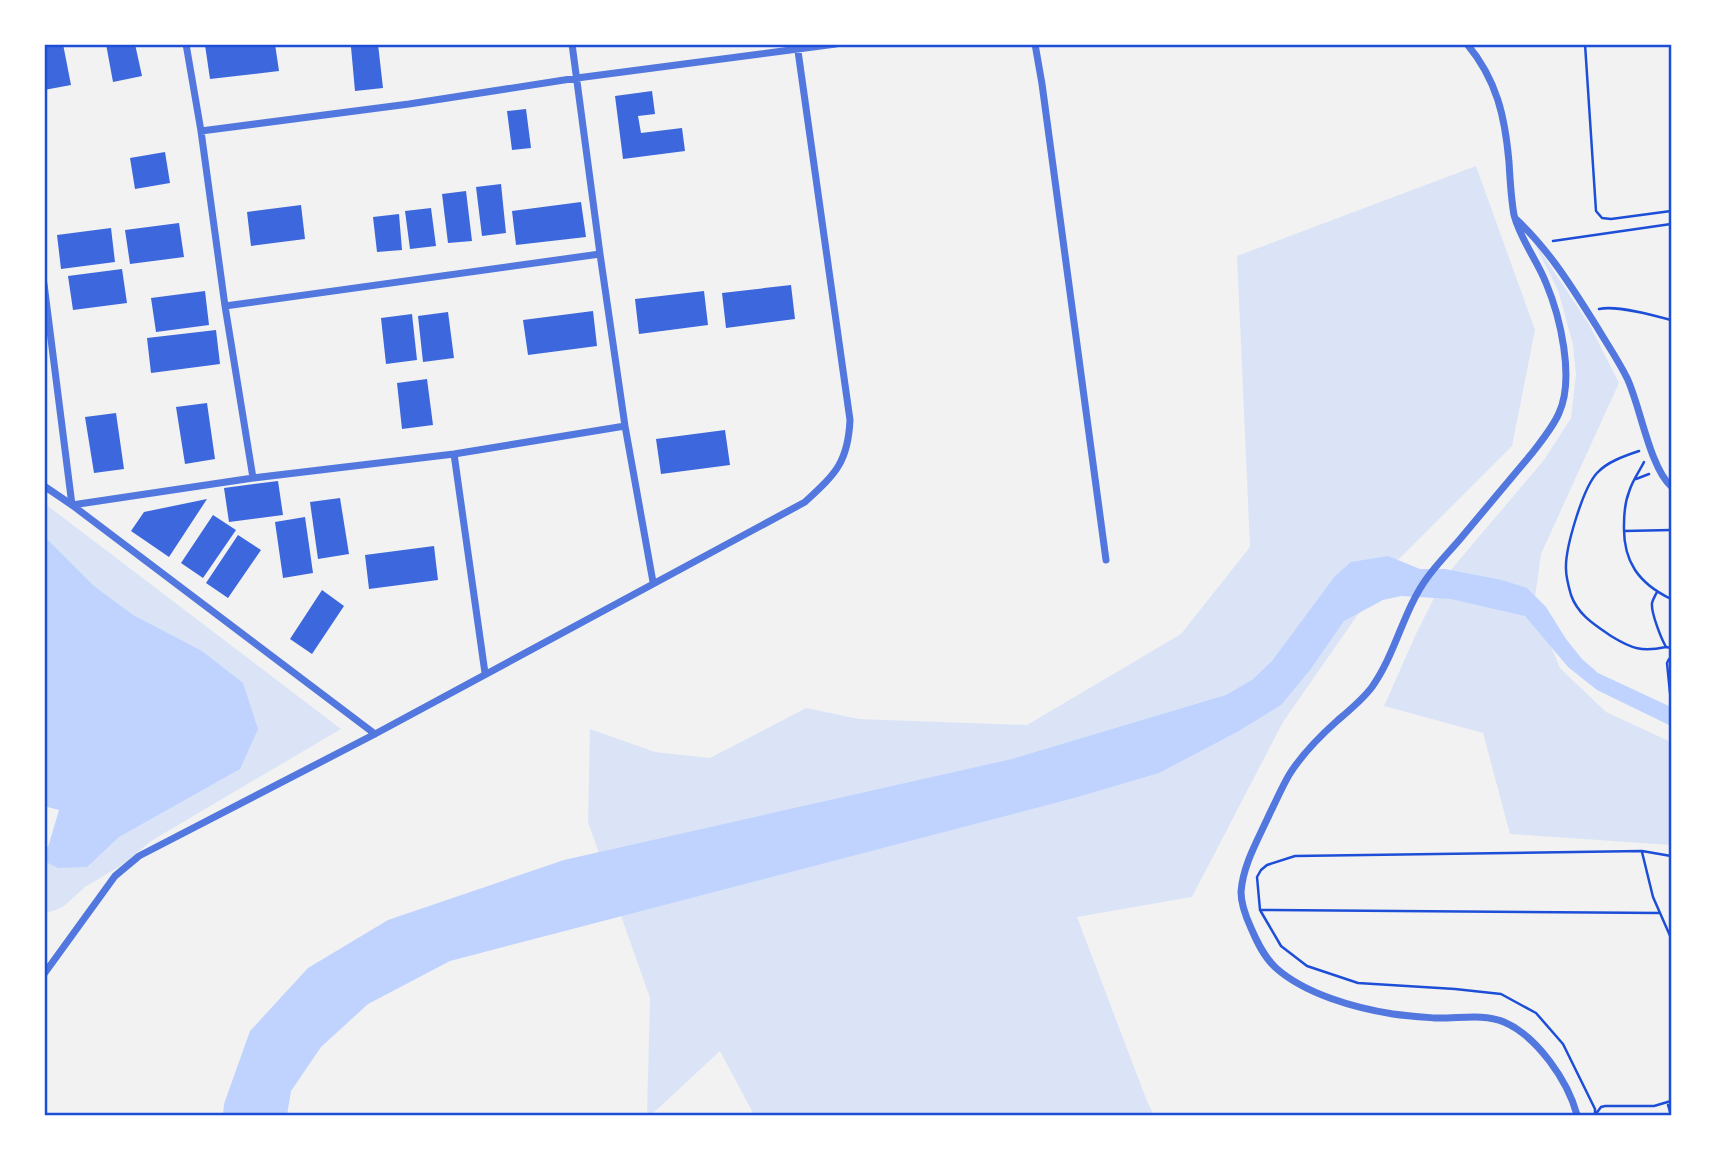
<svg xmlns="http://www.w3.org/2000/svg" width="1715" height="1159" font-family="Figtree,sans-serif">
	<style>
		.green { fill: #dbe4f7 }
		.water { fill: #bfd3fe }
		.pier { fill: #f2f2f2 }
		.building { fill: #3d67dc }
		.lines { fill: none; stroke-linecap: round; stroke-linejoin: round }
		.path { stroke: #1d4ed8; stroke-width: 2.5 }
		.minor { stroke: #5277de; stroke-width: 7 }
		.neatline { fill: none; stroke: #1d4ed8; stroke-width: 2.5 }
	</style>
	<rect width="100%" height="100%" fill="#f2f2f2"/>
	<path class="green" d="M1476,166L1535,330L1512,446L1391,567L1283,722L1192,897L1077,917L1147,1101L1154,1115H754L720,1051L651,1115H647L650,998L588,822L590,729L655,752L710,758L806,708L859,719L1027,725L1181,634L1250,547L1237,256Z
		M1532,239L1589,324L1619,383L1541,554L1534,605L1560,668L1606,712L1671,742V845L1510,834L1483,733L1384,706L1416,634L1444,578L1544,460L1571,418L1576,374L1573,345L1558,290Z
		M44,503L341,729L151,841L122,865L85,887L63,907L44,914Z"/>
	<path class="water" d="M44,536L94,586L133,615L202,651L243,683L258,729L240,769L119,837L87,867L58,868L44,861Z
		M1388,556L1420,569H1445L1502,580L1527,588L1546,607L1566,639L1582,659L1598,673L1671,707V726L1597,690L1568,667L1525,616L1451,599L1401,596L1383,600L1344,621L1310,670L1281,705L1237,732L1159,773L1074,798L450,961L368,1004L321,1047L291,1091L287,1115H223L224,1104L250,1031L308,968L388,920L564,860L1012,759L1226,695L1252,680L1272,661L1335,576L1351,562Z"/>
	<path class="pier" d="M44,806L59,810L48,847L44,846Z"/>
	<path class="building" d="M44,44H63L71,85L44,90Z
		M106,44H135L142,76L113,82Z
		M211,44H275L279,71L210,79L205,45Z
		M378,44L383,88L355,91L351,47Z
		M652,91L655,114L638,116L641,133L682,128L685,151L623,159L615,96Z
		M526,109L531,148L512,150L507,111Z
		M165,152L170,183L135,189L130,158Z
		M501,184L506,233L482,236L476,187Z
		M466,191L472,241L448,243L442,194Z
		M581,202L586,237L516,245L512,211Z
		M301,205L305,239L251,246L247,212Z
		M431,208L436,246L410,249L405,211Z
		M399,214L402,250L377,252L373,217Z
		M179,223L184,257L130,264L125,230Z
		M111,228L115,262L61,269L57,235Z
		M122,269L127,303L73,310L68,276Z
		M791,285L795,319L726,328L722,293Z
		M205,291L209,325L156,332L151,298Z
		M704,291L708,325L639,334L635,299Z
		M593,311L597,346L528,355L523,320Z
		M448,312L454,358L423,362L418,316Z
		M412,314L417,360L386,364L381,318Z
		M216,330L220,364L151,373L147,338Z
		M427,379L433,425L402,429L397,383Z
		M207,403L215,459L185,464L176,407Z
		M116,413L124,469L94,473L85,417Z
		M725,430L730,465L661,474L656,439Z
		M278,481L283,515L229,522L224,488Z
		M340,498L349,554L318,559L310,502Z
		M207,499L169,557L131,531L144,512Z
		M213,515L236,530L203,578L181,563Z
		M305,517L313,573L283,578L275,522Z
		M238,535L261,550L228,598L206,583Z
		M434,546L438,580L369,589L365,555Z
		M322,590L344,606L312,654L290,639Z"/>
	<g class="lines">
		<path class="path" d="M1585,44L1596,211L1602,218L1611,219L1671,211
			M1553,241L1671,224
			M1599,309C1617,305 1653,315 1671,320
			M1639,451C1624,456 1607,462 1597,473C1583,488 1565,548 1566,569C1566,577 1569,588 1571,595C1578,615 1595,625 1611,636C1632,649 1642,652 1666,647
			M1644,462C1639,472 1632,481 1629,492C1625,502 1624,514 1624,525C1623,561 1638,583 1671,599
			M1636,479L1649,474
			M1624,531L1671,530
			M1657,592C1655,596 1653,599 1652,603C1651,613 1661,638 1666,647L1671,648
			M1670,693L1667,663L1669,659L1671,658
			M1642,852L1653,897L1671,938
			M1260,910L1660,913
			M1668,1105L1671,1115
			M1595,1113V1109L1563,1044L1536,1013L1501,994L1455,989L1358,983L1307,966L1281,946L1260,910L1257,877L1261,870L1267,865L1295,856L1642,851L1671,856
			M1595,1115L1601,1107L1605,1106H1654L1671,1101"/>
		<path class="minor" d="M186,44L201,131L225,306L253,478
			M572,44L600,254L625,426L653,582
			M1035,44L1042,84L1106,560
			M1467,44C1497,80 1505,117 1509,162C1510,180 1511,198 1514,215C1520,239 1537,260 1546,283C1560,316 1575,378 1559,413C1553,427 1542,440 1533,452C1509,481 1485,509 1461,538C1450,551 1437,564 1427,578C1403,611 1396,653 1372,687C1363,699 1350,710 1338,720C1320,736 1302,754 1289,775C1282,787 1276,801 1270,813C1259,838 1243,864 1241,892C1241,905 1246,917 1251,928C1257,942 1264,957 1276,968C1305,994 1355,1008 1393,1014C1407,1016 1422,1017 1435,1018C1457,1019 1483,1013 1504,1022C1537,1036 1568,1081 1577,1115
			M201,131L409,104L577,78L836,44
			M1517,220C1550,251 1573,289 1597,327C1607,344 1618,360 1627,378C1640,405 1650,468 1671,486
			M44,284L72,505L253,478L454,454L625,426
			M225,306L600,254
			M454,454L485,673
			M44,486L72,505L375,734
			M44,974L115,876L139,856L375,734L805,502C835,474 848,463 850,420L797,44"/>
	</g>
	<rect width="1715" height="1159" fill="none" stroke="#ffffff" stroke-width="91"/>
	<rect x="46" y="46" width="1624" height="1068" class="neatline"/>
</svg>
